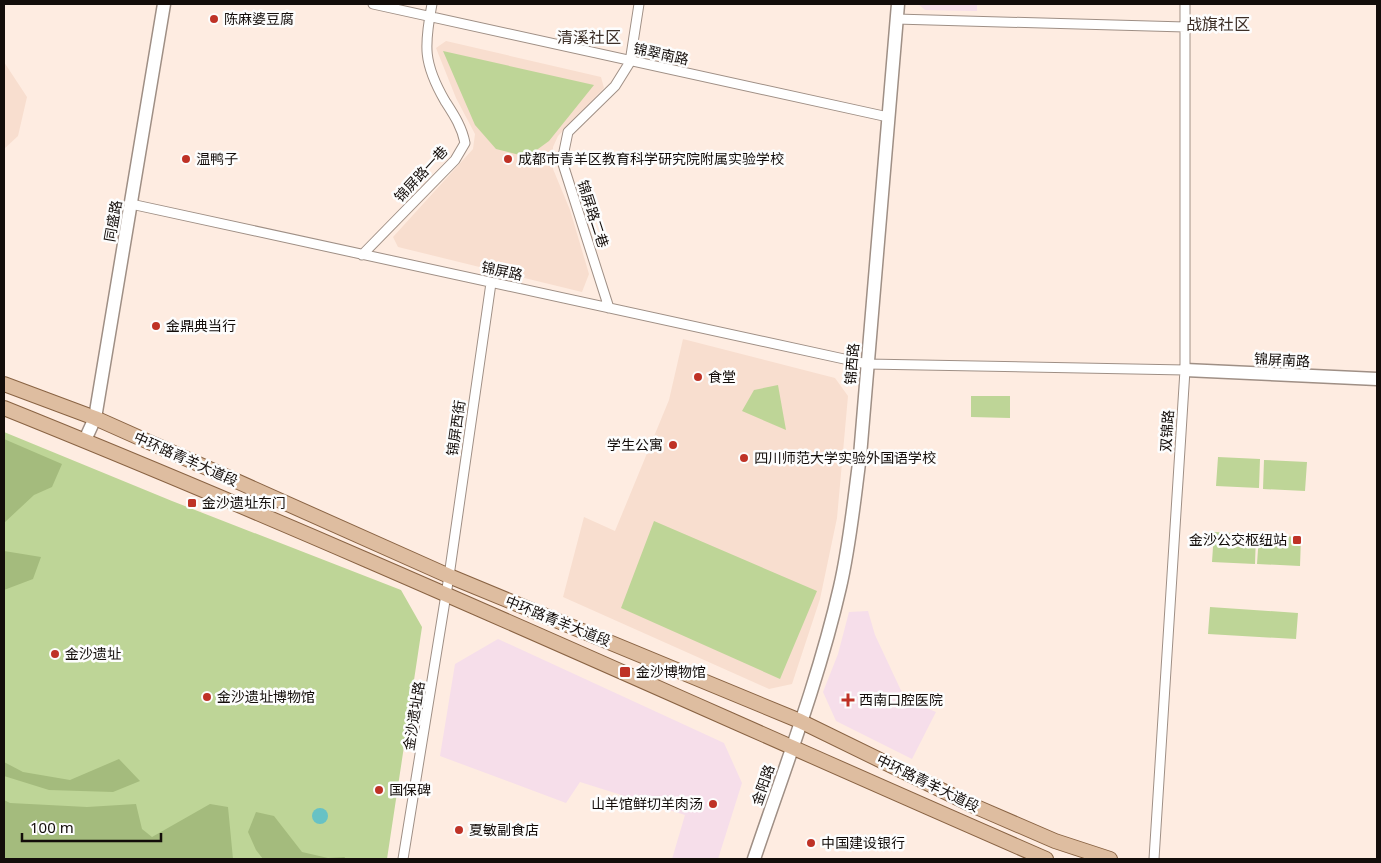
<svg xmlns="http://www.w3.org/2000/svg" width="1381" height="863" font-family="'Noto Sans','Noto Sans SC',sans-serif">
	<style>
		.commercial { fill: #f6deea }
		.built { fill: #f8decf }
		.green { fill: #bed597 }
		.forest { fill: #a4bb7d }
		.water { fill: #67c2c5 }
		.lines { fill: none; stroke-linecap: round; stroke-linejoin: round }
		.street-casing { stroke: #9f8f85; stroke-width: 11 }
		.secondary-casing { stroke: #9f8f85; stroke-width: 15 }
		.primary-casing { stroke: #896343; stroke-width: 16 }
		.street { stroke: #fff; stroke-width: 9 }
		.secondary { stroke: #fff; stroke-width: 12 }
		.primary { stroke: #debda0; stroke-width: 14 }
		.poi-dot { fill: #bf3226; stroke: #fdfdfd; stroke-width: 2 }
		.labels { text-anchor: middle; stroke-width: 5; stroke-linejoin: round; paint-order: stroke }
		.poi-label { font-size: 14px; fill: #130d0a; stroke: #fdfdfd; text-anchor: start }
		.street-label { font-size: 14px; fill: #130d0a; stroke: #fdfdfd }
		.quarter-label { font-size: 16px; fill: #3c2e26; stroke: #fdfdfd }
	</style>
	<rect width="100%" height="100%" fill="#feece1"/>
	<path class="commercial" d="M918,4H977V11L925,10Z
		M868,611L875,635L905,699L936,712L912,759L836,721L823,692L838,654L849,612Z
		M498,639L724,743L742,783L718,859H672L685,815L580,782L566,803L440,756L455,664Z"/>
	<path class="built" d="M446,41L601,77L604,88L558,136L553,147V169L570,210L589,274L582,292L398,247L393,237L473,149L475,134L456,98L436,48Z
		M4,62L27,97L18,136L4,149Z
		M683,339L835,378L848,396L837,518L820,599L792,684L769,689L563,597L584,517L615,531L669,400Z"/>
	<path class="green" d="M443,51L594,85L549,141L527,157L496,149L475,125Z
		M778,385L786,430L742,411L754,390Z
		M971,396H1010V418L971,417Z
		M4,432L172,501L401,590L422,627L387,859H4Z
		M1218,457L1260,459L1259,488L1216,486Z
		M1264,460L1307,462L1305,491L1263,489Z
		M654,521L817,591L780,679L621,608Z
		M1214,532L1256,534L1255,564L1212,562Z
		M1259,535L1301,537L1300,566L1257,564Z
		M1210,607L1298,613L1296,639L1208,634Z"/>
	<path class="forest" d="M4,439L62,464L52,487L34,495L4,523Z
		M4,551L41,557L33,579L4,590Z
		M119,759L140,781L113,792L49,790L4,776V762L23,772L70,780Z
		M4,800L10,803L87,807L136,804L142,829L152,837L210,804L228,807L233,859H4Z
		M256,812L274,816L302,852L328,858L345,857L344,859H263L256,850L248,832Z"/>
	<path class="water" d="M312 816a8 8 0 1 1 16 0a8 8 0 1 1-16 0Z"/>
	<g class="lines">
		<g class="street-casing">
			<path id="street" d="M373,4L888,117
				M896,19L1185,27
				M131,204L867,364L1185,370
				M362,255L455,160L465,143C462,127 454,115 445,101C423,63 424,46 432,4
				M609,308L562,161L568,132L615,86L630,62L639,4
				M403,859L449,576L491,283
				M1154,859L1185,370V4"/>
		</g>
		<g class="secondary-casing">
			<path id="secondary" d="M1185,370L1377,379
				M85,440L95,418L164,4
				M754,859C784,770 819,679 840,587C850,544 854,500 860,456L898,4"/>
		</g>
		<g class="primary-casing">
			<path id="primary" d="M4,384L95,418L449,576L800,721L974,806L1055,841L1110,859
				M4,408C355,549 699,708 1046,859"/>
		</g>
		<use href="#street" class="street"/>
		<use href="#secondary" class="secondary"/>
		<use href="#primary" class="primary"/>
	</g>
	<g class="poi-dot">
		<circle cx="214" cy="19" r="5"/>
		<circle cx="186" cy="159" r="5"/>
		<circle cx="508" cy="159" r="5"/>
		<circle cx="156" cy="326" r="5"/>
		<circle cx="698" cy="377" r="5"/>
		<circle cx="673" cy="445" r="5"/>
		<circle cx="744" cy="458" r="5"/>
		<rect x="187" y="498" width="10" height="10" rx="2.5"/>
		<rect x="1292" y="535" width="10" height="10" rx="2.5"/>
		<circle cx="55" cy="654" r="5"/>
		<rect x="619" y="666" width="12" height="12" rx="2.5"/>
		<circle cx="207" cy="697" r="5"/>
		<path d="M845.5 692.5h5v5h5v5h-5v5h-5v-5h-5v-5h5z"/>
		<circle cx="379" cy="790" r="5"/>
		<circle cx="713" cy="804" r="5"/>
		<circle cx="459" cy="830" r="5"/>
		<circle cx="811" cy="843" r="5"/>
	</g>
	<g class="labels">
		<g class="poi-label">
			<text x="224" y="24">陈麻婆豆腐</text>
			<text x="196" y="164">温鸭子</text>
			<text x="518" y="164">成都市青羊区教育科学研究院附属实验学校</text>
			<text x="166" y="331">金鼎典当行</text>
			<text x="708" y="382">食堂</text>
			<text x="663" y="450" text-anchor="end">学生公寓</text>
			<text x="754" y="463">四川师范大学实验外国语学校</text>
			<text x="202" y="508">金沙遗址东门</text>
			<text x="1287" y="545" text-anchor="end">金沙公交枢纽站</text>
			<text x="65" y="659">金沙遗址</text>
			<text x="636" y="677">金沙博物馆</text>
			<text x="217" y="702">金沙遗址博物馆</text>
			<text x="859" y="705">西南口腔医院</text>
			<text x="389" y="795">国保碑</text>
			<text x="703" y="809" text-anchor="end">山羊馆鲜切羊肉汤</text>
			<text x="469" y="835">夏敏副食店</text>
			<text x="821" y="848">中国建设银行</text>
		</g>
		<g class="street-label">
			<text transform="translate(661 54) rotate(12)" y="5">锦翠南路</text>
			<text transform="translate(421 174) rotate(-47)" y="5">锦屏路一巷</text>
			<text transform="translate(593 214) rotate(72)" y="5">锦屏路二巷</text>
			<text transform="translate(113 221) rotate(-80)" y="5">同盛路</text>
			<text transform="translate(502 271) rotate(12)" y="5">锦屏路</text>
			<text transform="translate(1282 360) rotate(3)" y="5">锦屏南路</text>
			<text transform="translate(852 364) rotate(-85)" y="5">锦西路</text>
			<text transform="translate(456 428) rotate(-82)" y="5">锦屏西街</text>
			<text transform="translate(1167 431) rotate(-86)" y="5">双锦路</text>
			<text transform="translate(186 459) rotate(24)" y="5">中环路青羊大道段</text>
			<text transform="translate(558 621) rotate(22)" y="5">中环路青羊大道段</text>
			<text transform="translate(414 716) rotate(-81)" y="5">金沙遗址路</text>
			<text transform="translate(928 783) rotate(26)" y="5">中环路青羊大道段</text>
			<text transform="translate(763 785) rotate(-71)" y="5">金阳路</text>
		</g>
		<g class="quarter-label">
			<text x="1218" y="30">战旗社区</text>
			<text x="589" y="43">清溪社区</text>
		</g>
	</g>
	<rect width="1381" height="863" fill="none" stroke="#130d0a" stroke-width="10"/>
	<path d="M22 833v8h139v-8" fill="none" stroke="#130d0a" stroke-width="2.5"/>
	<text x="30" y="833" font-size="15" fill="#130d0a" stroke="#fdfdfd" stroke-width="4" paint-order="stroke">100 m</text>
</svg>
